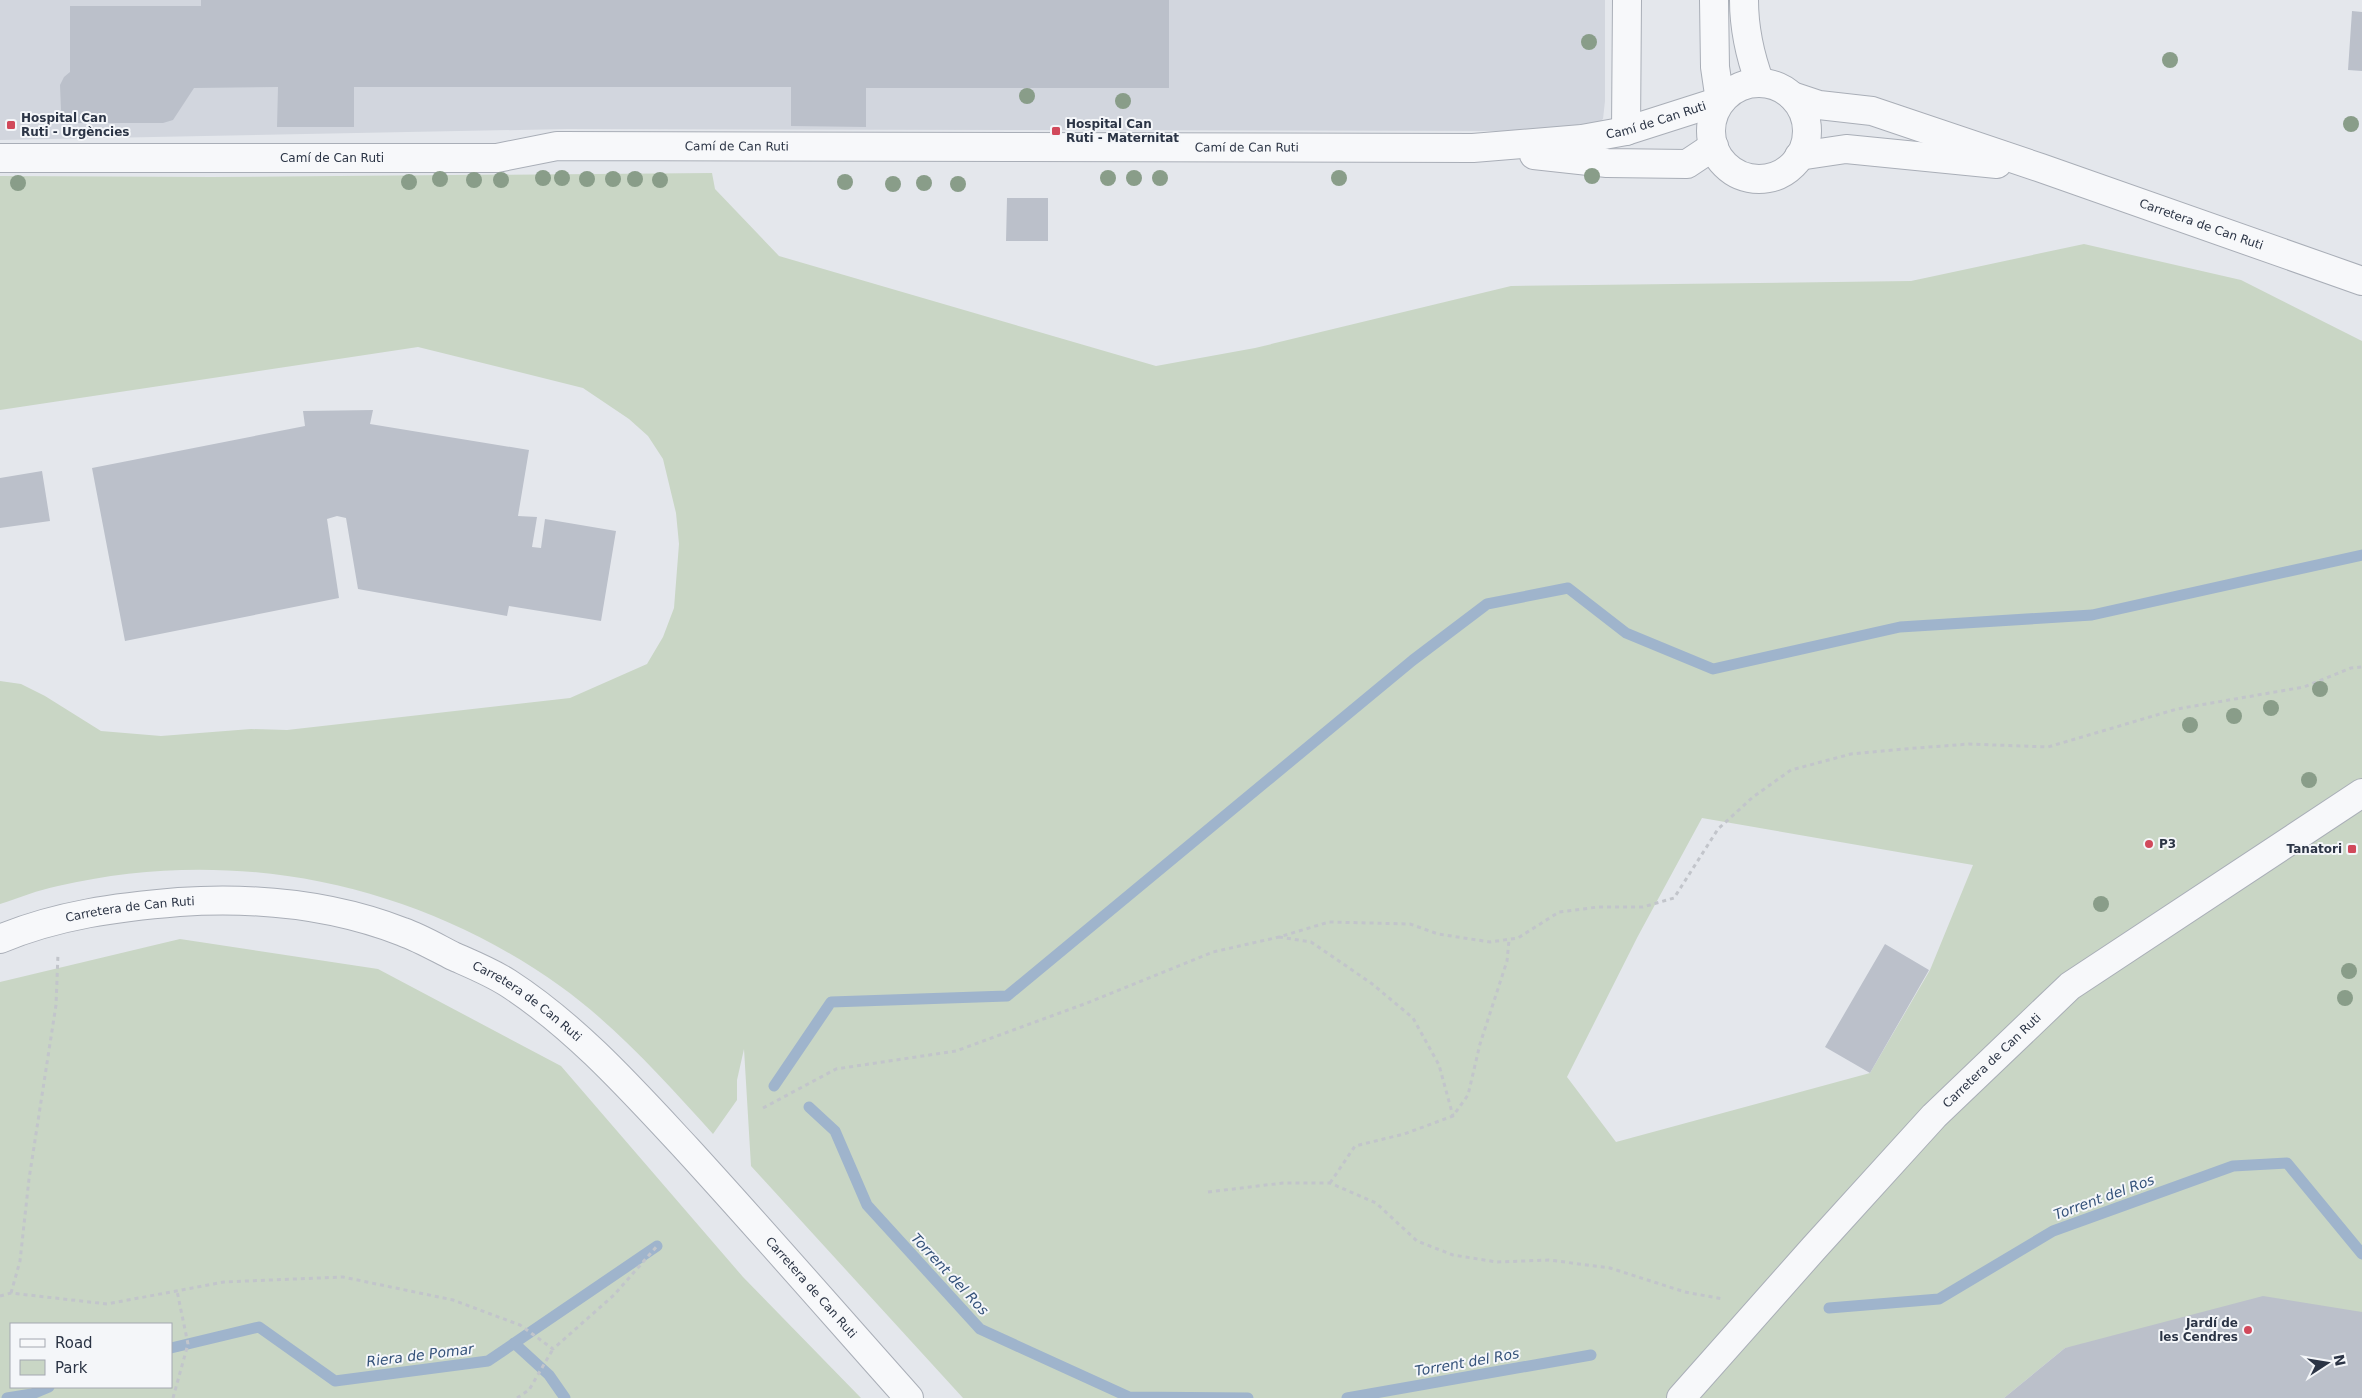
<svg xmlns="http://www.w3.org/2000/svg" width="2362" height="1398" font-family="'DejaVu Sans',sans-serif">
	<style>
		.built { fill: #d2d6de }
		.green { fill: #c9d6c5; fill-rule: evenodd }
		.lines { fill: none; stroke-linecap: round; stroke-linejoin: round }
		.stream { stroke: #9fb4cc; stroke-width: 11 }
		.building { fill: #bbc0ca }
		.minor-casing { stroke: #a9aeb7; stroke-width: 30 }
		.path { stroke: #c2c5cb; stroke-width: 3; stroke-dasharray: 4 4; stroke-linecap: butt }
		.minor { stroke: #f7f8fa; stroke-width: 28 }
		.tree { fill: #899d89 }
		.poi-dot { fill: #d1495b; stroke: #f4f6f9; stroke-width: 2 }
		.labels { text-anchor: middle; stroke-width: 4; stroke-linejoin: round; paint-order: stroke }
		.poi-label { font-size: 12px; font-weight: bold; fill: #2b3445; stroke: #f4f6f9; text-anchor: start }
		.street-label { font-size: 12px; fill: #2b3445; stroke: #f4f6f9 }
		.water-label { font-size: 14px; font-style: italic; fill: #34527a; stroke: #f4f6f9 }
	</style>
	<rect width="100%" height="100%" fill="#e4e7ec"/>
	<path class="built" d="M0,0H1605V101L1603,119L1595,126L1582,131L567,129L0,140Z"/>
	<path class="green" d="M712,173L715,189L779,256L1156,366L1255,348L1511,286L1911,281L2084,244L2241,280L2362,341V1312L2065,1348L2004,1398H963L751,1166L744,1049L737,1080V1100L713,1134C666,1082 617,1027 560,986C414,882 233,845 58,886C38,890 19,898 0,904V681L21,684L45,696L101,731L161,736L251,729L287,730L570,698L647,664L663,637L674,608L679,544L676,513L663,459L648,436L629,419L583,388L418,347L0,410V176L211,177ZM1702,818L1973,865L1930,970L1870,1073L1616,1142L1567,1077L1638,936Z
		M180,939L378,969L561,1066L743,1277L861,1398H0V982ZM11,1324H171V1387H11Z"/>
	<g class="lines">
		<path class="stream" d="M774,1086L831,1002L1007,996L1413,660L1487,604L1568,588L1626,633L1713,669L1900,627L2092,615L2362,555
			M809,1107L835,1131L867,1205L980,1329L1129,1397L1248,1398
			M1829,1308L1939,1299L2053,1231L2233,1166L2287,1163L2362,1254
			M514,1343L549,1375L565,1398
			M171,1348L259,1327L335,1381L488,1361L657,1246
			M7,1398L32,1394L49,1387
			M1347,1398L1591,1355"/>
	</g>
	<path class="building" d="M201,0H1169V88H866V127L791,126V87H354V127H277L278,87L194,88L173,120L163,123H72L66,118L61,110L60,85L64,77L70,72V6H201Z
		M2352,11L2362,12V71L2348,70Z
		M1007,198H1048V241H1006Z
		M373,410L370,424L529,450L518,516L537,517L532,547L541,548L545,519L616,531L601,621L509,606L507,616L358,589L346,518L337,516L327,519L339,598L125,641L92,468L305,426L303,411Z
		M42,471L50,521L0,528V478Z
		M1885,944L1929,970L1870,1073L1825,1047Z
		M2263,1296L2362,1312V1398H2004L2065,1348Z"/>
	<g class="lines">
		<g class="minor-casing">
			<g id="minor">
				<path d="M1714,0L1715,67L1720,101"/>
				<path d="M1744,0C1744,29 1750,56 1760,83"/>
				<circle cx="1759" cy="131" r="48"/>
				<path id="s1" d="M1792,96L1819,105L1872,111L2041,168L2362,281"/>
				<path d="M1626,131L1627,0"/>
				<path d="M1534,155L1607,163L1687,164L1714,146"/>
				<path d="M1799,156L1846,149L1997,164"/>
				<path id="s2" d="M0,158H497L557,146L1473,148L1582,139L1626,131L1720,101"/>
				<path id="s3" d="M0,939C57,915 118,907 179,902C255,897 331,904 403,932C420,938 437,948 453,956C471,964 491,972 508,983C576,1027 632,1090 687,1149C762,1231 835,1315 909,1398"/>
				<path id="s4" d="M1681,1398L1814,1248L1934,1116L2070,986L2362,793"/>
			</g>
		</g>
		<path class="path" d="M1279,937L1311,942L1371,983L1413,1018L1439,1065L1453,1116
			M763,1108L836,1069L956,1051L1087,1003L1213,952L1279,937L1329,922L1410,924L1438,934L1490,942L1518,938L1559,912L1598,907H1643L1674,898L1718,829L1753,797L1791,770L1851,754L1904,749L1969,744L2048,747L2177,709L2304,687L2351,668L2362,667
			M1330,1183L1355,1146L1404,1134L1453,1116L1468,1095L1480,1044L1507,961L1509,940
			M1208,1192L1283,1183H1330L1376,1203L1417,1241L1453,1255L1497,1262L1549,1260L1610,1268L1685,1292L1723,1299
			M11,1293L20,1261L29,1179L56,1005L58,954
			M0,1296L11,1293L107,1304L224,1282L343,1277L453,1300L520,1325L553,1349L614,1295L657,1246
			M173,1398L188,1344L177,1291
			M517,1398L529,1390L553,1349"/>
		<use href="#minor" class="minor"/>
	</g>
	<g class="tree">
		<circle cx="1589" cy="42" r="8"/>
		<circle cx="2170" cy="60" r="8"/>
		<circle cx="1027" cy="96" r="8"/>
		<circle cx="1123" cy="101" r="8"/>
		<circle cx="2351" cy="124" r="8"/>
		<circle cx="1592" cy="176" r="8"/>
		<circle cx="543" cy="178" r="8"/>
		<circle cx="562" cy="178" r="8"/>
		<circle cx="1108" cy="178" r="8"/>
		<circle cx="1134" cy="178" r="8"/>
		<circle cx="1160" cy="178" r="8"/>
		<circle cx="1339" cy="178" r="8"/>
		<circle cx="440" cy="179" r="8"/>
		<circle cx="587" cy="179" r="8"/>
		<circle cx="613" cy="179" r="8"/>
		<circle cx="635" cy="179" r="8"/>
		<circle cx="474" cy="180" r="8"/>
		<circle cx="501" cy="180" r="8"/>
		<circle cx="660" cy="180" r="8"/>
		<circle cx="409" cy="182" r="8"/>
		<circle cx="845" cy="182" r="8"/>
		<circle cx="18" cy="183" r="8"/>
		<circle cx="924" cy="183" r="8"/>
		<circle cx="893" cy="184" r="8"/>
		<circle cx="958" cy="184" r="8"/>
		<circle cx="2320" cy="689" r="8"/>
		<circle cx="2271" cy="708" r="8"/>
		<circle cx="2234" cy="716" r="8"/>
		<circle cx="2190" cy="725" r="8"/>
		<circle cx="2309" cy="780" r="8"/>
		<circle cx="2101" cy="904" r="8"/>
		<circle cx="2349" cy="971" r="8"/>
		<circle cx="2345" cy="998" r="8"/>
	</g>
	<g class="poi-dot">
		<rect x="6" y="120" width="10" height="10" rx="2.5"/>
		<rect x="1051" y="126" width="10" height="10" rx="2.5"/>
		<circle cx="2149" cy="844" r="5"/>
		<rect x="2347" y="844" width="10" height="10" rx="2.5"/>
		<circle cx="2248" cy="1330" r="5"/>
	</g>
	<g class="labels">
		<g class="poi-label">
			<text x="21" y="122">Hospital Can<tspan x="21" dy="14">Ruti - Urgències</tspan></text>
			<text x="1066" y="128">Hospital Can<tspan x="1066" dy="14">Ruti - Maternitat</tspan></text>
			<text x="2159" y="848">P3</text>
			<text x="2342" y="853" text-anchor="end">Tanatori</text>
			<text x="2238" y="1327" text-anchor="end">Jardí de<tspan x="2238" dy="14">les Cendres</tspan></text>
		</g>
		<g class="street-label">
			<text dy="4" stroke="none"><textPath href="#s2" startOffset="1660">Camí de Can Ruti</textPath></text>
			<text dy="4" stroke="none"><textPath href="#s2" startOffset="738">Camí de Can Ruti</textPath></text>
			<text dy="4" stroke="none"><textPath href="#s2" startOffset="1248">Camí de Can Ruti</textPath></text>
			<text dy="4" stroke="none"><textPath href="#s2" startOffset="332">Camí de Can Ruti</textPath></text>
			<text dy="4" stroke="none"><textPath href="#s1" startOffset="430">Carretera de Can Ruti</textPath></text>
			<text dy="4" stroke="none"><textPath href="#s3" startOffset="134">Carretera de Can Ruti</textPath></text>
			<text dy="4" stroke="none"><textPath href="#s3" startOffset="554">Carretera de Can Ruti</textPath></text>
			<text dy="4" stroke="none"><textPath href="#s4" startOffset="459">Carretera de Can Ruti</textPath></text>
			<text dy="4" stroke="none"><textPath href="#s3" startOffset="959">Carretera de Can Ruti</textPath></text>
		</g>
		<g class="water-label">
			<text transform="translate(2104 1197) rotate(-20)" y="5">Torrent del Ros</text>
			<text transform="translate(950 1274) rotate(47)" y="5">Torrent del Ros</text>
			<text transform="translate(420 1355) rotate(-7)" y="5">Riera de Pomar</text>
			<text transform="translate(1467 1362) rotate(-10)" y="5">Torrent del Ros</text>
		</g>
	</g>
	<rect x="10" y="1323" width="162" height="65" fill="#f4f6f9" stroke="#a4a8b1"/>
	<rect x="20" y="1339" width="25" height="8" fill="#f7f8fa" stroke="#a4a8b1"/>
	<text x="55" y="1348" font-size="15" fill="#2b3445">Road</text>
	<rect x="20" y="1360" width="25" height="15" fill="#c9d6c5" stroke="#a4a8b1"/>
	<text x="55" y="1373" font-size="15" fill="#2b3445">Park</text>
	<g transform="translate(2327 1363) rotate(78)" stroke="#f4f6f9" stroke-width="4" paint-order="stroke">
	<path d="M0-4L9 19L0 12L-9 19Z" fill="#2b3445"/>
	<text y="-8" font-size="14" font-weight="bold" text-anchor="middle" fill="#2b3445">N</text>
	</g>
</svg>
